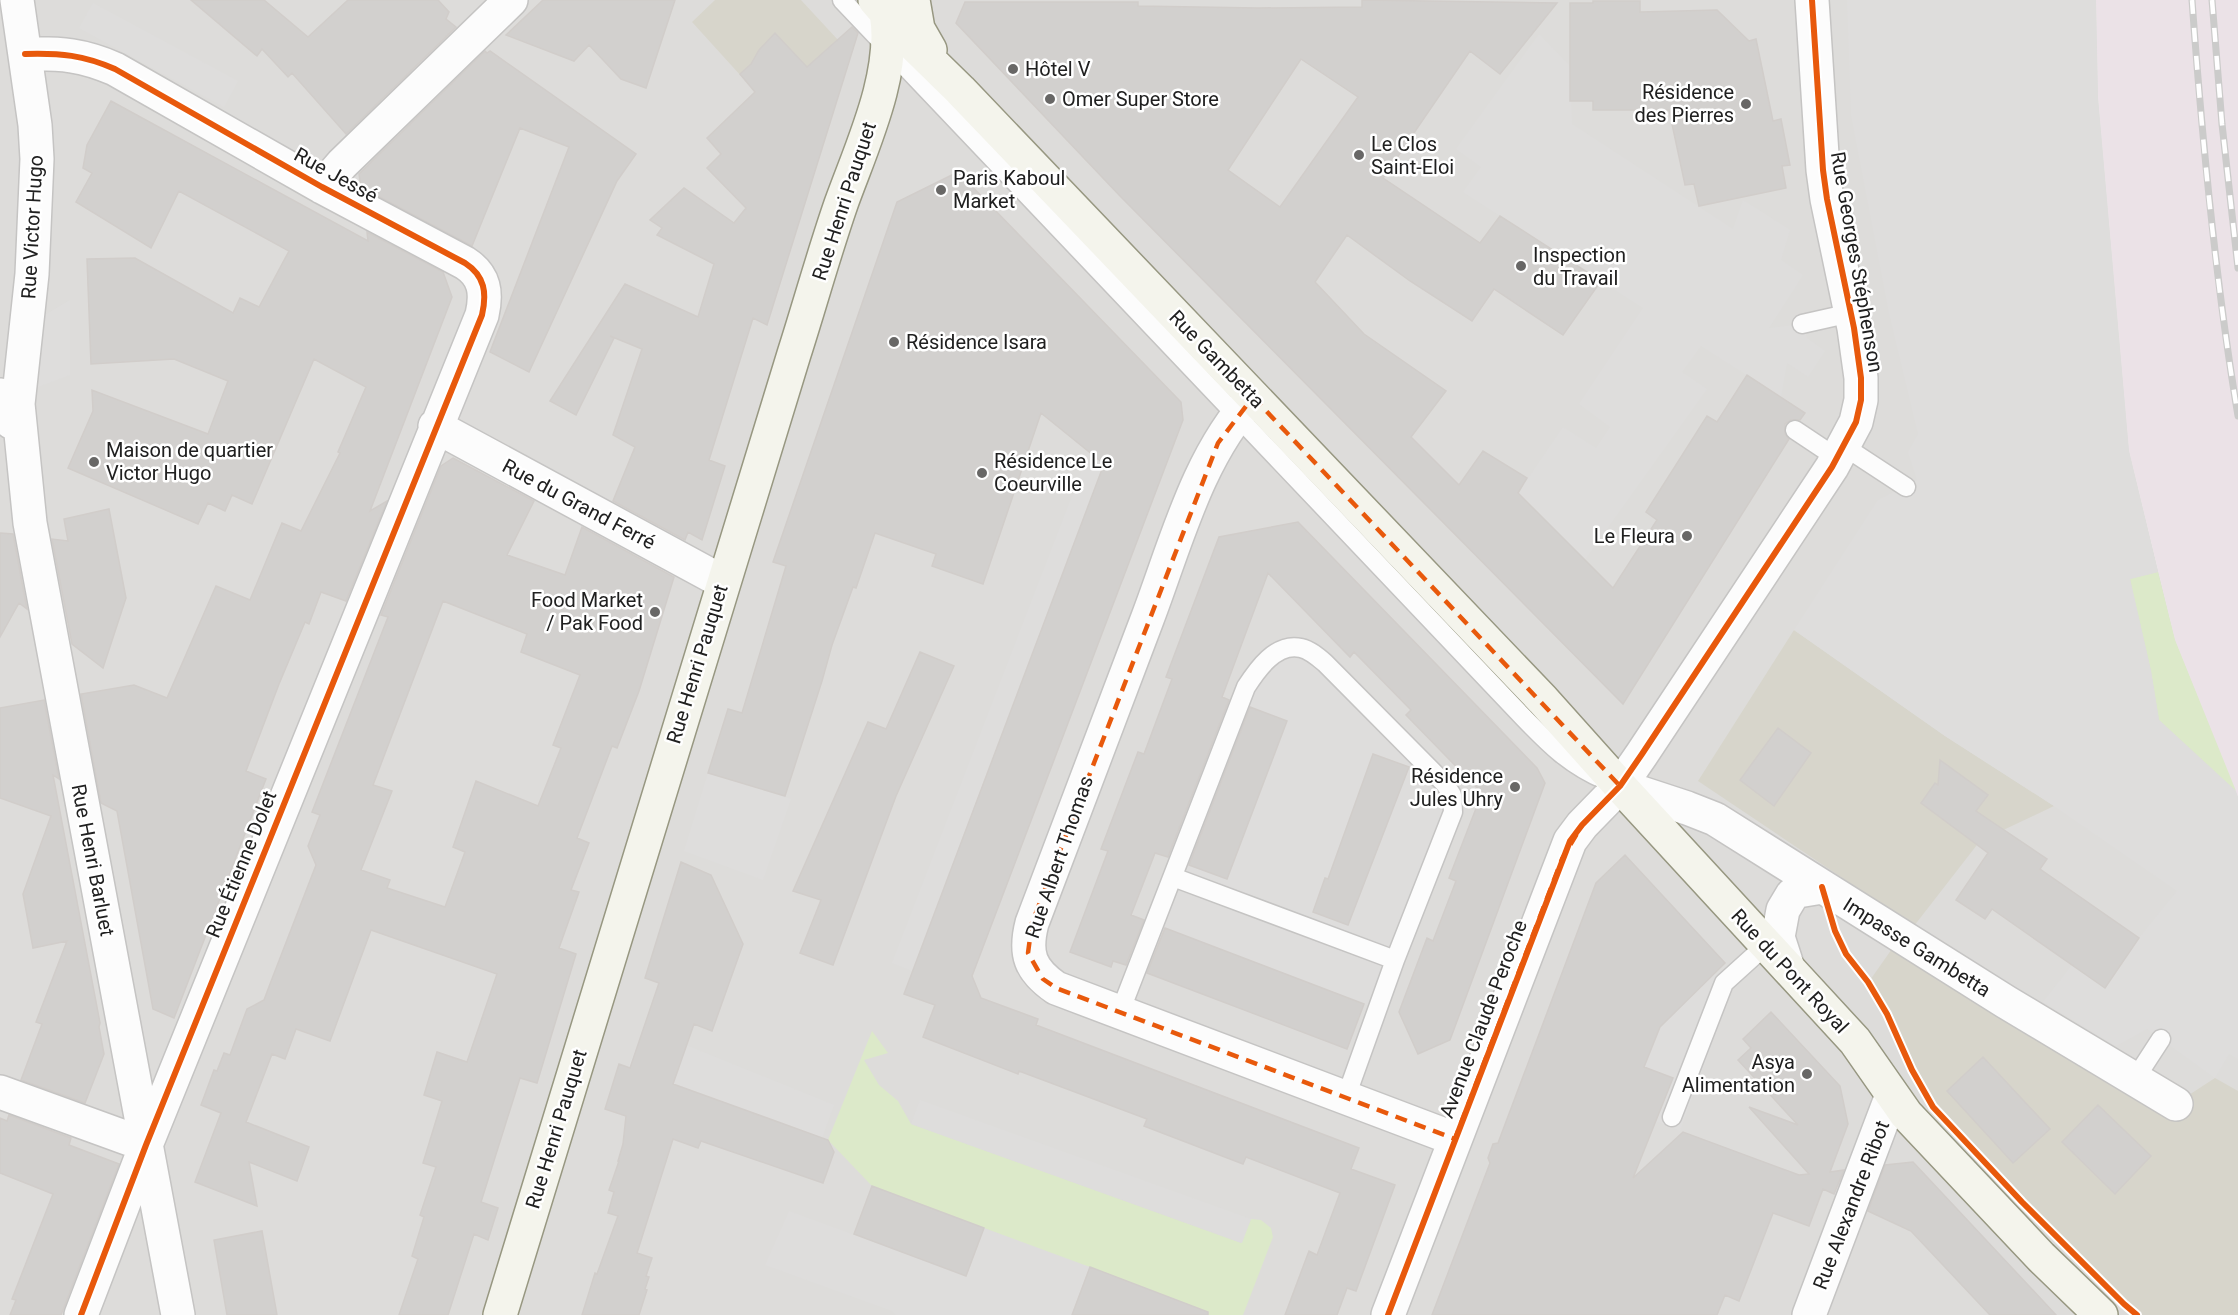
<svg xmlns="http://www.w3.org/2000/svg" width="2238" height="1315" font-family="Roboto,sans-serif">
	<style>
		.residential { fill: #dddcda }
		.industrial { fill: #ebe2e7 }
		.construction { fill: #d7d5cb }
		.grass { fill: #dce9c9 }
		.parking { fill: #dedddc; fill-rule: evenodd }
		.building { fill: #d2d0ce; stroke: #d1cdca; stroke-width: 1.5; fill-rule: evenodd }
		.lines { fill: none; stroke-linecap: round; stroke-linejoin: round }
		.lane-casing { stroke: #c5c4c3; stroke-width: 21 }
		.street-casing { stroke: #c5c4c3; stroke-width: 36 }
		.secondary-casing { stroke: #979781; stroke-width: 36 }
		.lane { stroke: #fcfcfc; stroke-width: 18 }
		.street { stroke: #fcfcfc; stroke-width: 33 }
		.secondary { stroke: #f4f4ec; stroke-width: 33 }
		.rail-casing { stroke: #cbcbca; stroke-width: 7 }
		.rail { stroke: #fff; stroke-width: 4.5; stroke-dasharray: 14; stroke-linecap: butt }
		.cycleway-casing { stroke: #fff; stroke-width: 10 }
		.cycleway { stroke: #e8590c; stroke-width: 6 }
		.marked { fill: none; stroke: #e8590c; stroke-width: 4.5; stroke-dasharray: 12 8; stroke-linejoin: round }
		.poi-dot { fill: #686766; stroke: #fff; stroke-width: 2 }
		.labels { text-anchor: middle; stroke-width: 5; stroke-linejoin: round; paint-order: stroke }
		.poi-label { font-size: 20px; fill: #202020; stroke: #fff; text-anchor: start }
		.street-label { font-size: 20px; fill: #202020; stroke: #fff }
	</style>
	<rect width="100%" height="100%" fill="#eeece9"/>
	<path class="residential" d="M0,0H2096L2098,98L2129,451L2175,640L2238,797V1315H0Z"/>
	<path class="industrial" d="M2096,0H2238V797L2175,640L2129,451L2098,98Z"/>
	<path class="construction" d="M715,0H801L851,54L780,119L692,22Z
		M1794,630L1945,736L2054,806L1980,841L1914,926L1698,781Z
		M1901,936L2175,1104L2215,1078L2238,1091V1315H2137L2124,1304L2022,1202L1933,1107L1912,1070L1887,1014L1868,983Z"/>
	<path class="grass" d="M2158,572L2175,640L2236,791L2159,720L2151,671L2130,579Z
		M872,1031L888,1053L864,1060L879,1085L898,1101L911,1124L1241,1243L1251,1219L1261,1220L1271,1228L1273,1237L1243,1315H1200L1201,1310L872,1186L828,1140Z"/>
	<path class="parking" d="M1847,0H2096L2098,98L2129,451L2158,572L2130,579L2151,671L2159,720L2236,791L2238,797V1059L2229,1054L2215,1078L2147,1029L2116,1046L2043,1002L2072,965L2105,988L2139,938L2177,891L2054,806L1945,736L1794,630L1878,500L1917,480L1908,452L1918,434L1889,313L1851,115Z
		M93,3L238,81L224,107L79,28Z
		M1539,34L1570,66L1572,124L1733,229L1743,200L1790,230L1781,260L1803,275L1769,328L1802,324L1807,338L1825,351L1808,377L1787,363L1781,397L1701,346L1682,372L1707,389L1584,561L1518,493L1563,427L1596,448L1610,427L1579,404L1643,308L1463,192L1481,167L1456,149Z
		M70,300V375L38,387L40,318Z
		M1089,452L1104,464L912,971L892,963Z
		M1302,648L1452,795L1377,1009L1155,925L1255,672ZM1252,708L1287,720L1275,755L1239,742ZM1349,819L1384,831L1372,865L1337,853ZM1326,878L1348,925L1313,912Z
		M708,773L791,799L763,880L684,851Z
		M1715,973L1731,991L1680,1131L1655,1121L1672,1078L1644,1067L1663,1019L1677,1009Z
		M644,1028L834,1105L822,1138L628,1067Z
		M920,1100L1251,1219L1242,1243L911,1124Z
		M789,1211L966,1276L984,1228L1090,1267L1072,1315H896L892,1311L765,1265Z"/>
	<path class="building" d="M191,0H264L308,37L348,0H438L449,12L446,19L456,27L346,134L292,73L288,77L262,49L257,56Z
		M543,0H675L646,88L621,79L589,45L574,61L506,35Z
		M1362,0L1557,3L1500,74L1470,51L1383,178L1480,243L1500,216L1601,281L1563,335L1494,289L1472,321L1410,281L1347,235L1315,282L1364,334L1446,391L1411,437L1459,485L1483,451L1527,478L1518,493L1613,588L1657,520L1646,512L1707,416L1717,422L1747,375L1805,413L1800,420H1791L1785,424V434L1789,439L1623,704L1120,196L956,23L965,2H1138V6L1258,8L1362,7ZM1301,59L1358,97L1280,207L1228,170Z
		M1593,1H1640V12L1717,10L1749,41L1756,39L1773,121L1781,119L1790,165L1782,166L1786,188L1699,206L1694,184L1685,185L1669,110H1593V101H1570V3H1593Z
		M852,27L858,33L767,325L753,318L709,460L725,466L702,540L688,532L685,540L613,501L635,447L613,435L642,349L610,336L614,338L576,415L550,401L625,284L698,317L714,264L657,235L662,228L650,220L684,188L734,223L746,208L707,168L721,154L707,138L755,92L740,74L751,64L759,50L775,33L807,67Z
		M485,51L487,53L490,51L636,154L617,181L529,372L490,352L569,147L520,128L472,246L361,187L359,174Z
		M111,101L368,241L367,232L443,272L452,297L370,511L387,501L346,601L321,592L309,624L305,622L279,684L246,771L266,779L174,1018L153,1009L117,811L101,803L81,694L134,685L167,698L216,586L250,600L282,523L301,531L340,453L338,452L366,387L314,359L252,504L232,495L225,511L208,503L198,524L68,468L93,411L92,390L208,434L228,381L174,359L91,364L87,259L135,258L233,313L240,298L259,307L289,251L179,191L151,248L76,202L92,173L83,168L87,145Z
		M958,172L1181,402L1183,420L972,976L981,998L1038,1019L1036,1025L1359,1148L1351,1169L1395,1185L1356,1291L1347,1288L1337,1315H1285L1309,1251L1317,1255L1340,1193L1246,1157L1243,1164L1144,1126L1147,1119L1019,1071L1018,1074L923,1037L935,1005L904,994L1104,464L1041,413L983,584L932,566L936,554L875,533L856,588L853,587L832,645L822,681L785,796L708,773L728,709L742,713L786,566L773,562L897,202Z
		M453,458L534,501L507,555L565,575L582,527L674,577L639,691L617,748L612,746L577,838L589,843L571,890L579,892L559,948L576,954L537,1083L520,1078L481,1202L498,1208L488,1240L474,1234L448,1315H399L418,1259L412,1256L424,1217L420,1215L436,1167L423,1163L442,1101L424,1095L437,1052L467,1062L497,974L371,930L330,1041L296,1029L285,1059L272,1054L246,1122L309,1147L297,1181L249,1162L257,1206L195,1182L221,1113L201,1105L214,1070L217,1071L224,1053L230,1055L247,1009L264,1000L270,984L316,865L308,846L320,815L312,812L388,617L381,615L441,466ZM443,601L527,634L521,652L580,675L553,745L561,748L538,806L476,781L453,847L465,852L445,907L387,888L390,880L361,870L392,791L373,785Z
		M109,509L126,598L103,668L72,644L52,539L68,541L64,519Z
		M1298,522L1537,768L1545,783L1450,1040L1418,1054L1399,1012L1427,938L1433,941L1456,881L1449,878L1482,793L1406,715L1411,710L1354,652L1350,657L1268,573L1222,697L1229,700L1168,857L1155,853L1131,915L1144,920L1126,965L1113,961L1111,967L1070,952L1108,851L1101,849L1138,752L1144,754L1172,679L1166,677L1219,537Z
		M0,533L13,534L27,609L19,603L0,637Z
		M920,652L954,666L896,796L833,965L800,953L821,900L793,891L868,722L886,729Z
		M44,700L59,779L53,775L100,1023L99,1027L104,1054L85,1103L21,1080L42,1024L36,1022L67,941L33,948L23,894L51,816L0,798V708Z
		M1250,707L1287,721L1227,879L1189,865Z
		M1778,728L1811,753L1774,806L1740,780Z
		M1373,754L1409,767L1348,925L1313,912L1325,878L1328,879Z
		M1940,760L1988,795L1976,811L2047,859L2040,869L2139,938L2105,988L1992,909L1985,919L1956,900L1988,853L1921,803L1935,783L1938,785Z
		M1625,855L1725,963L1660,1027L1644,1067L1673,1078L1633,1178L1683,1132L1799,1175L1809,1174L1749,1107L1798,1125L1738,1060L1751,1048L1743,1039L1771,1012L1840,1086L1848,1124L1830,1172L1844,1170L1834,1194L1823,1189L1809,1226L1773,1213L1739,1301L1725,1295L1717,1315H1432L1490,1163L1488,1158L1493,1144L1498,1143L1596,883Z
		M681,862L711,875L743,944L712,1031L694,1024L673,1084L828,1140L834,1152L823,1183L701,1141L698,1148L673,1139L637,1253L652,1258L646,1276L649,1277L645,1289L647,1290L639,1315H582L595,1273L597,1274L618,1216L608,1213L614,1192L609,1190L619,1161H618L623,1144L626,1116L605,1109L619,1064L630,1068L659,983L645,978Z
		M1165,928L1364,1004L1347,1049L1147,973Z
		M1983,1057L2050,1129L2013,1163L1947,1091Z
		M2098,1105L2151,1156L2115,1194L2062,1142Z
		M9,1115L71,1138L69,1145L119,1164L61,1315H10L16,1300L12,1299L53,1194L0,1173V1118L7,1121Z
		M1913,1162L2029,1286L2056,1315H1990L1911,1231L1868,1211L1885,1165Z
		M872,1186L984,1228L966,1276L854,1234Z
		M262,1231L277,1315H227L214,1240Z
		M1090,1267L1208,1312V1315H1072Z"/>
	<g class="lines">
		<g class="lane-casing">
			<path id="lane" d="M842,0L1524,718C1550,745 1570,765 1605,780
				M1802,324L1851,313
				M1795,430L1837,458
				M1845,447L1906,487
				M1173,877L1395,960
				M1120,1012L1246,687C1257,670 1276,642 1301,648C1310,650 1318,657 1325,663L1445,784L1452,795L1453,812L1395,960L1346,1097
				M2135,1079L2161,1039
				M1672,1117L1724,983L1766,945"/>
		</g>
		<g class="street-casing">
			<path id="street" d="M25,54C61,53 83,55 115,69L322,187L465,263C485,276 487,293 482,315L146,1145L81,1315
				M322,187L342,164L511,0
				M0,395L18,404L30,523L178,1315
				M1253,397C1198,456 1176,543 1148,617C1109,719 1070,821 1032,923C1024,954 1030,970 1056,988L1455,1139
				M11,422L18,404L32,274L37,159L35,125L17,0
				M435,426L723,582
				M1620,786L1687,808L1715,819L2006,1002L2176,1104
				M1788,968L1778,937L1783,910L1792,895L1798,891L1822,887
				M0,1092L146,1145
				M1388,1315L1570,841L1582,825L1620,786L1642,754L1832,467L1856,422L1861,400V378L1854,328L1827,199L1823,170L1812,0
				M1809,1315L1892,1095"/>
		</g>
		<g class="secondary-casing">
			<path id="secondary" d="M875,0L913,44L960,90L1543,700L1620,786L1855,1041L1906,1114L2041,1257L2101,1315
				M913,0L918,29L930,50
				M500,1315C598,995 694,674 794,354C810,304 824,253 841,204C861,148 897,73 886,13"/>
		</g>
		<use href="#lane" class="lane"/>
		<use href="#street" class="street"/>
		<use href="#secondary" class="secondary"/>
		<g class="rail-casing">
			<path id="rail" d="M2192,0C2202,139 2215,279 2238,416
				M2212,0L2222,124L2238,268"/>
		</g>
		<use href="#rail" class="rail"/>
		<g class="cycleway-casing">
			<path id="cycleway" d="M25,54C61,53 83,55 115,69L322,187L465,263C485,276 487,293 482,315L146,1145L81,1315
				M1822,887L1835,931L1846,954L1868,982L1887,1014L1912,1070L1933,1107L2022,1202L2124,1304L2137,1315
				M1388,1315L1570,841L1582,825L1620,786L1642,754L1832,467L1856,422L1861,400V378L1854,328L1827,199L1823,170L1812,0"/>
		</g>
		<use href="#cycleway" class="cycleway"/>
	</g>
	<path class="marked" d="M1253,397L1620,786L1582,825L1562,859L1455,1139L1056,988L1043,979L1028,953L1032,923L1218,443Z"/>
	<g class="poi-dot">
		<circle cx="1013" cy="69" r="6"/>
		<circle cx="1050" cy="99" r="6"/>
		<circle cx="1746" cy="104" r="6"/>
		<circle cx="1359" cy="155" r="6"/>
		<circle cx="941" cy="190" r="6"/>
		<circle cx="1521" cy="266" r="6"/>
		<circle cx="894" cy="342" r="6"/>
		<circle cx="94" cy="462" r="6"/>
		<circle cx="982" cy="473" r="6"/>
		<circle cx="1687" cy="536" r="6"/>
		<circle cx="655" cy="612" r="6"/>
		<circle cx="1515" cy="787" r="6"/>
		<circle cx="1807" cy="1074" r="6"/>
	</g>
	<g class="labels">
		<g class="poi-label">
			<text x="1025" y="76">Hôtel V</text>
			<text x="1734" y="99" text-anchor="end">Résidence<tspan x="1734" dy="23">des Pierres</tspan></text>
			<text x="1062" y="106">Omer Super Store</text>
			<text x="1371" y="151">Le Clos<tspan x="1371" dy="23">Saint-Eloi</tspan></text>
			<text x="953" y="185">Paris Kaboul<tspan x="953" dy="23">Market</tspan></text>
			<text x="1533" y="262">Inspection<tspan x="1533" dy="23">du Travail</tspan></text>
			<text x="906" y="349">Résidence Isara</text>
			<text x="106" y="457">Maison de quartier<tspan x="106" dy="23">Victor Hugo</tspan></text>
			<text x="994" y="468">Résidence Le<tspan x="994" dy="23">Coeurville</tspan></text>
			<text x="1675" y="543" text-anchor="end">Le Fleura</text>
			<text x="643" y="607" text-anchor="end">Food Market<tspan x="643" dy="23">/ Pak Food</tspan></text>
			<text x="1503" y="783" text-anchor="end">Résidence<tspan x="1503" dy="23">Jules Uhry</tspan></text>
			<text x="1795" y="1069" text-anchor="end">Asya<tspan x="1795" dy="23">Alimentation</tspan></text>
		</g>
		<g class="street-label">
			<text transform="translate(336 175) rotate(29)" y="7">Rue Jessé</text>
			<text transform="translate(844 201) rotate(-72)" y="7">Rue Henri Pauquet</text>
			<text transform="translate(32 227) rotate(-87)" y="7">Rue Victor Hugo</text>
			<text transform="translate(1857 262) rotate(80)" y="7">Rue Georges Stéphenson</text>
			<text transform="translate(1217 359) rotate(46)" y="7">Rue Gambetta</text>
			<text transform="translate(579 504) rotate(28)" y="7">Rue du Grand Ferré</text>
			<text transform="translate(697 664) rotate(-73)" y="7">Rue Henri Pauquet</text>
			<text transform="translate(1059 857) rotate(-71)" y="7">Rue Albert Thomas</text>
			<text transform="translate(93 860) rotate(79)" y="7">Rue Henri Barluet</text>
			<text transform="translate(241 864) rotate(-68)" y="7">Rue Étienne Dolet</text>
			<text transform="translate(1917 947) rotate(32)" y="7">Impasse Gambetta</text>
			<text transform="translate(1790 971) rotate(47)" y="7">Rue du Pont Royal</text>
			<text transform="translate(1483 1019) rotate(-69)" y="7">Avenue Claude Peroche</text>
			<text transform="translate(556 1129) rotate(-73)" y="7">Rue Henri Pauquet</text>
			<text transform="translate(1851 1205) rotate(-69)" y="7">Rue Alexandre Ribot</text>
		</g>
	</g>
</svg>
